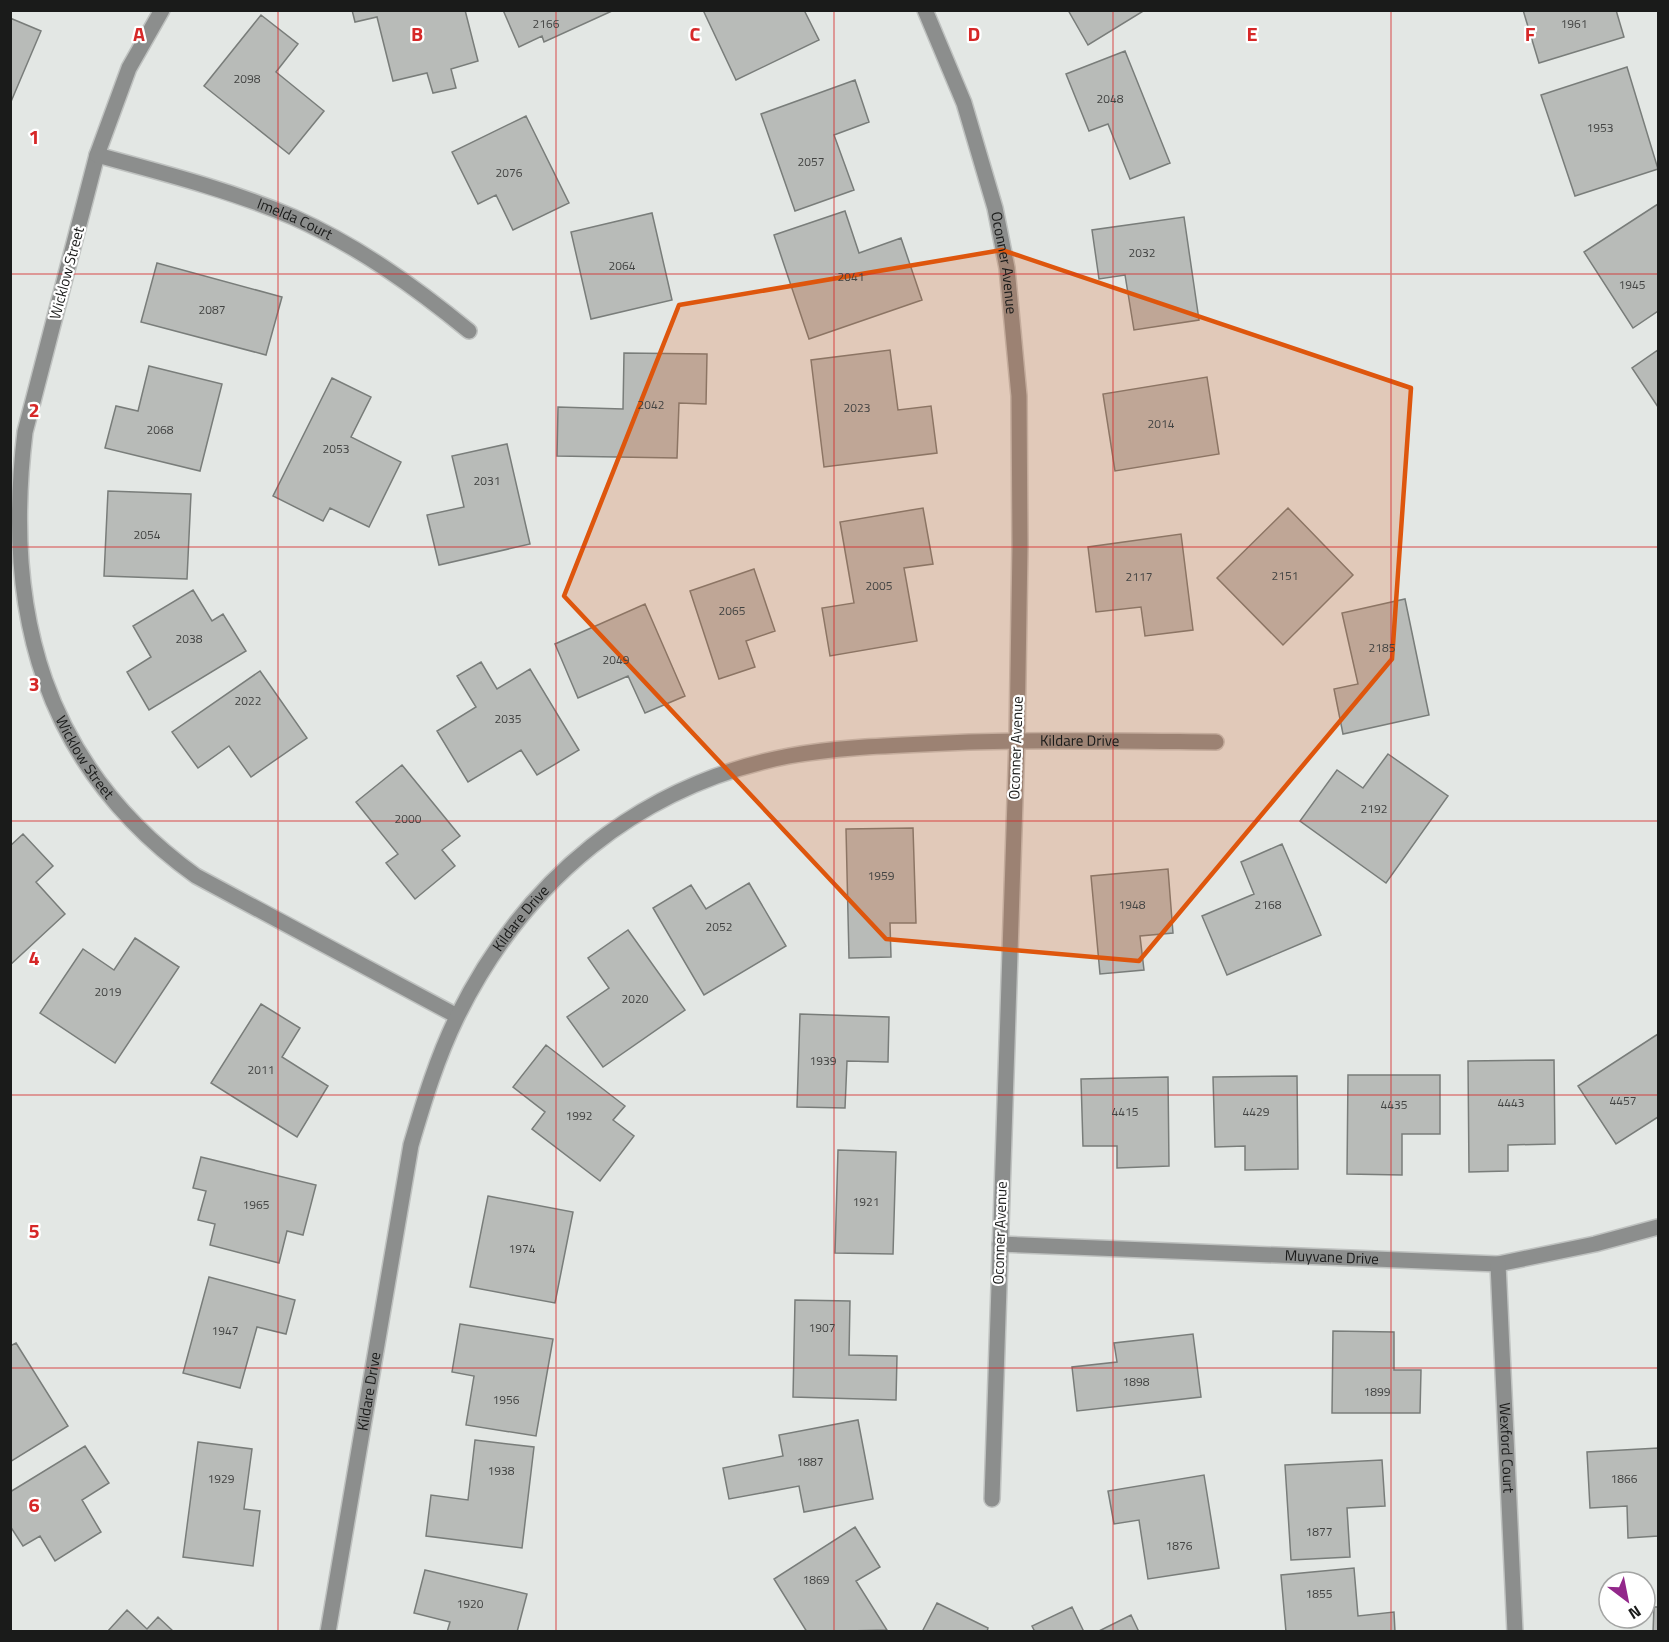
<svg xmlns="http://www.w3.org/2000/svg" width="1669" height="1642" font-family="'Titillium Web',sans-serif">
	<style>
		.building { fill: #b8bbb8; stroke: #797d7a; stroke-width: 1.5 }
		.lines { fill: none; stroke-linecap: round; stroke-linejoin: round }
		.minor-casing { stroke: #bfc2c0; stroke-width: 18 }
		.minor { stroke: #8c8e8d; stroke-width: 15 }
		.marked { fill: #de560d; fill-opacity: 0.2; stroke: #de560d; stroke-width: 4.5; stroke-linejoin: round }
		.grid { fill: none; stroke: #d62828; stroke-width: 1.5; stroke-opacity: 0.55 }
		.labels { text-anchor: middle; stroke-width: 4.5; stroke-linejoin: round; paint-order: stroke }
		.number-label { font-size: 12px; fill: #424342 }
		.street-label { font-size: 15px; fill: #1a1b1a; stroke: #fff }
		.grid-label { font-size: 20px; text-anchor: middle; font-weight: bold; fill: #d62828; stroke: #fff; stroke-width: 4.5; stroke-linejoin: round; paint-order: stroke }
	</style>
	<rect width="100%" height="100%" fill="#e3e7e4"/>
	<path class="building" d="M352,10H465L478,61L451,69L456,88L433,93L427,73L393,81L377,17L355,22Z
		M503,10H612V11L544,42L542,36L519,47Z
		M703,10H804L819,40L736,80Z
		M1068,10H1145L1088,45Z
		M1523,10H1616L1624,37L1539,63Z
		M261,15L298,44L276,72L324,111L289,154L204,86Z
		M10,18L41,31L10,104Z
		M1125,51L1170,163L1130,179L1108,124L1089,131L1066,74Z
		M1627,67L1658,169L1575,196L1541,95Z
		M855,80L869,122L834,135L854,190L795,211L761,114Z
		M526,116L569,203L513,230L496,195L478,204L452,152Z
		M1658,204V311L1633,328L1584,252Z
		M845,211L859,253L901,238L922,300L809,339L774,235Z
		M652,213L672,300L591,319L571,232Z
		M1184,217L1199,320L1134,330L1125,275L1099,279L1092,230Z
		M157,263L282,297L266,355L141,322Z
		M890,350L898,410L931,406L937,453L824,467L811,360Z
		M1658,350V407L1632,368Z
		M624,353L707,354L706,404L679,403L677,458L557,456L558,407L623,409Z
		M149,366L222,384L200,471L105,448L116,406L138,411Z
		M1207,377L1219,454L1115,471L1103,394Z
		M332,378L371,397L351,437L401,462L369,527L330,508L323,521L273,496Z
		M507,444L530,544L439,565L427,515L464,507L452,456Z
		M108,491L191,494L187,579L104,576Z
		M923,508L933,564L904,568L917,641L830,656L822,608L854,603L840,522Z
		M1288,508L1353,575L1283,645L1217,578Z
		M1181,534L1193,630L1145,636L1141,607L1096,612L1088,547Z
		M754,569L775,631L746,641L755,667L719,679L690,591Z
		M193,590L212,621L223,614L246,651L149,710L127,672L151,657L133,626Z
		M1405,599L1429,715L1343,734L1334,689L1358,684L1342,613Z
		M645,604L685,696L645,713L628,676L578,698L555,644Z
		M481,662L497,689L530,669L579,750L537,775L521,750L468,782L437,731L476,707L457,676Z
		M260,671L307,738L251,777L229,746L198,768L172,732Z
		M1388,754L1448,796L1386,883L1300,821L1337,770L1363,788Z
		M402,765L460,836L442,850L455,866L415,899L386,863L398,854L356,802Z
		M913,828L916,923H890L891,957L849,958L846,829Z
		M23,834L53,866L36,882L65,914L10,965V846Z
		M1282,844L1321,935L1227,975L1202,916L1254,894L1241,862Z
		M1168,869L1173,933L1140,936L1144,970L1100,974L1091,876Z
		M749,883L786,946L704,995L653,908L691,885L706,909Z
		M628,930L685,1010L603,1067L567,1017L609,988L588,958Z
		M135,938L179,967L115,1063L40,1013L83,949L114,970Z
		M261,1004L300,1028L282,1057L328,1086L297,1137L211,1083Z
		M800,1014L889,1017L888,1062L847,1061L845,1108L797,1107Z
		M1658,1034V1117L1616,1144L1578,1086Z
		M546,1045L625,1106L613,1120L634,1136L600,1181L532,1129L545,1112L513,1087Z
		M1554,1060L1555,1144L1508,1145V1171L1469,1172L1468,1061Z
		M1348,1075H1440V1134H1402V1175L1347,1174Z
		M1297,1076L1298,1169L1245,1170V1146L1215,1147L1213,1077Z
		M1168,1077L1169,1166L1117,1168V1146H1083L1081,1079Z
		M838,1150L896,1152L893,1254L835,1253Z
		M201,1157L316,1185L303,1235L287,1231L279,1263L210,1245L215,1224L198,1220L206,1191L193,1188Z
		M488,1196L573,1212L555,1303L470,1287Z
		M209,1277L295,1300L286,1334L257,1327L240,1388L183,1373Z
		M795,1300L850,1301L849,1355L897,1356L896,1400L793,1397Z
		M460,1324L553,1339L536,1436L466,1425L474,1376L452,1372Z
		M1333,1331L1394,1332V1370H1421L1420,1413H1332Z
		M1193,1334L1201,1397L1077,1411L1072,1367L1117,1362L1114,1343Z
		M16,1343L68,1426L10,1462V1346Z
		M858,1420L873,1499L804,1512L799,1486L729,1499L723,1468L783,1456L779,1435Z
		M475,1440L534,1447L522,1548L426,1536L431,1495L468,1500Z
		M198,1442L252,1449L244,1509L260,1511L253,1566L183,1557Z
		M85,1446L109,1483L82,1500L101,1532L55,1561L40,1536L23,1546L10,1526V1492Z
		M1658,1448V1536L1628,1538L1627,1506L1590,1508L1587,1452Z
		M1382,1460L1385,1506L1347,1508L1350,1557L1291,1560L1285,1465Z
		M1204,1475L1219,1568L1148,1579L1139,1520L1114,1524L1108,1491Z
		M855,1527L880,1567L856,1581L887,1630L807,1632L774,1579Z
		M1354,1568L1358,1616L1394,1612L1395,1632H1286L1281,1575Z
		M425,1570L527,1594L517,1632H447L450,1622L414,1613Z
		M937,1603L988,1628L987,1632H922Z
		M1072,1607L1084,1632H1035L1032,1626Z
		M1654,1607H1658V1632H1653Z
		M127,1610L147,1629L158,1617L174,1632H107Z
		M1131,1615L1139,1632H1097Z"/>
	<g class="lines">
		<g class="minor-casing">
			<g id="minor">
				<path id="s1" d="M162,10L129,68L97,155L25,432C3,612 43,766 196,876L457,1016"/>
				<path id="s2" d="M925,10L964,103L995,208L1007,268L1019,396L1020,546L1017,739L992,1499"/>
				<path id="s3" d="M97,155C163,173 230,190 293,217C358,246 414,286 469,331"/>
				<path id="s4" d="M1000,1244L1498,1264L1595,1244L1658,1227"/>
				<path id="s5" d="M1498,1264L1515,1632"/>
				<path id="s6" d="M328,1632L411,1145C424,1101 437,1058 457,1017C524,881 638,785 789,756C834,748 878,746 924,744C1021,739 1118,741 1216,742"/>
			</g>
		</g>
		<use href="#minor" class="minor"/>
	</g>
	<path class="marked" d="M1002,250L1411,388L1392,659L1139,961L886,939L564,596L679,305Z"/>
	<path class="grid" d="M278,10V1632M556,10V1632M834,10V1632M1113,10V1632M1391,10V1632M10,274H1658M10,547H1658M10,821H1658M10,1095H1658M10,1368H1658"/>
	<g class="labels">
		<g class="number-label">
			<text x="546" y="28">2166</text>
			<text x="1574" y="28">1961</text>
			<text x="247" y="83">2098</text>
			<text x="1110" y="103">2048</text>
			<text x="1600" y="132">1953</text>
			<text x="811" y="166">2057</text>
			<text x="509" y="177">2076</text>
			<text x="1142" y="257">2032</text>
			<text x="622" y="270">2064</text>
			<text x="851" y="281">2041</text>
			<text x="1632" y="289">1945</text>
			<text x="212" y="314">2087</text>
			<text x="651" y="409">2042</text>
			<text x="857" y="412">2023</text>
			<text x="1161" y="428">2014</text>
			<text x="160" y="434">2068</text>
			<text x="336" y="453">2053</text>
			<text x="487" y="485">2031</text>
			<text x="147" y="539">2054</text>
			<text x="1285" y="580">2151</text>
			<text x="1139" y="581">2117</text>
			<text x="879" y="590">2005</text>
			<text x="732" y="615">2065</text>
			<text x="189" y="643">2038</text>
			<text x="1382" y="652">2185</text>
			<text x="616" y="664">2049</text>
			<text x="248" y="705">2022</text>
			<text x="508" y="723">2035</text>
			<text x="1374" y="813">2192</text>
			<text x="408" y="823">2000</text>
			<text x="881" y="880">1959</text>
			<text x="1132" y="909">1948</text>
			<text x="1268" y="909">2168</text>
			<text x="719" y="931">2052</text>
			<text x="108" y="996">2019</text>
			<text x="635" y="1003">2020</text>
			<text x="823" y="1065">1939</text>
			<text x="261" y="1074">2011</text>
			<text x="1623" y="1105">4457</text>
			<text x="1511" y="1107">4443</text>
			<text x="1394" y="1109">4435</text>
			<text x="1125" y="1116">4415</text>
			<text x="1256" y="1116">4429</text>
			<text x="579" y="1120">1992</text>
			<text x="866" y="1206">1921</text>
			<text x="256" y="1209">1965</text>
			<text x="522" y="1253">1974</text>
			<text x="822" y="1332">1907</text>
			<text x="225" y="1335">1947</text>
			<text x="1136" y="1386">1898</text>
			<text x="1377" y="1396">1899</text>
			<text x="506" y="1404">1956</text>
			<text x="810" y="1466">1887</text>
			<text x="501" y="1475">1938</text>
			<text x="221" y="1483">1929</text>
			<text x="1624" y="1483">1866</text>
			<text x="1319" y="1536">1877</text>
			<text x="1179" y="1550">1876</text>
			<text x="816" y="1584">1869</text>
			<text x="1319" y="1598">1855</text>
			<text x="470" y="1608">1920</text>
		</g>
		<g class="street-label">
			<text dy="5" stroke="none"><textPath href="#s3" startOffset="208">Imelda Court</textPath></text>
			<text dy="5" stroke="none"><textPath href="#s2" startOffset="266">Oconner Avenue</textPath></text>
			<text transform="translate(67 273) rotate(-75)" y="5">Wicklow Street</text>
			<text dy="5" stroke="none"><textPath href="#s6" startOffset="1360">Kildare Drive</textPath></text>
			<text transform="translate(1016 748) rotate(-88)" y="5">Oconner Avenue</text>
			<text dy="5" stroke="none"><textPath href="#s1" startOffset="784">Wicklow Street</textPath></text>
			<text dy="5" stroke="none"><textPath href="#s6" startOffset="748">Kildare Drive</textPath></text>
			<text transform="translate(1000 1233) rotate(-88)" y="5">Oconner Avenue</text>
			<text dy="5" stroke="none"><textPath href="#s4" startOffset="332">Muyvane Drive</textPath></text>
			<text dy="5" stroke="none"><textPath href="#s6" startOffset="244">Kildare Drive</textPath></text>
			<text dy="5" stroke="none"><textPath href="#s5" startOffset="184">Wexford Court</textPath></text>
		</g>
	</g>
	<g class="grid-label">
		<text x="139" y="41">A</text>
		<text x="417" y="41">B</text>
		<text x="695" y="41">C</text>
		<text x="974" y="41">D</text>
		<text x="1252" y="41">E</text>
		<text x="1530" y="41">F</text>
		<text x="34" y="144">1</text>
		<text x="34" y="417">2</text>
		<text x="34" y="691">3</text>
		<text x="34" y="965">4</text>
		<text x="34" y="1238">5</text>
		<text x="34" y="1512">6</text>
	</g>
	<rect width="1669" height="1642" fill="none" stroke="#1a1b1a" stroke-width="24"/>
	<g transform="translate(1627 1600) rotate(148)"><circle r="28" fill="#ffffff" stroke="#a3a4a3" stroke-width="1.5"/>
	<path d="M0-4.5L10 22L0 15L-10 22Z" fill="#92278a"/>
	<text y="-9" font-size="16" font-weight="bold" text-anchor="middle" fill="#1a1b1a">N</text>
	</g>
</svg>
